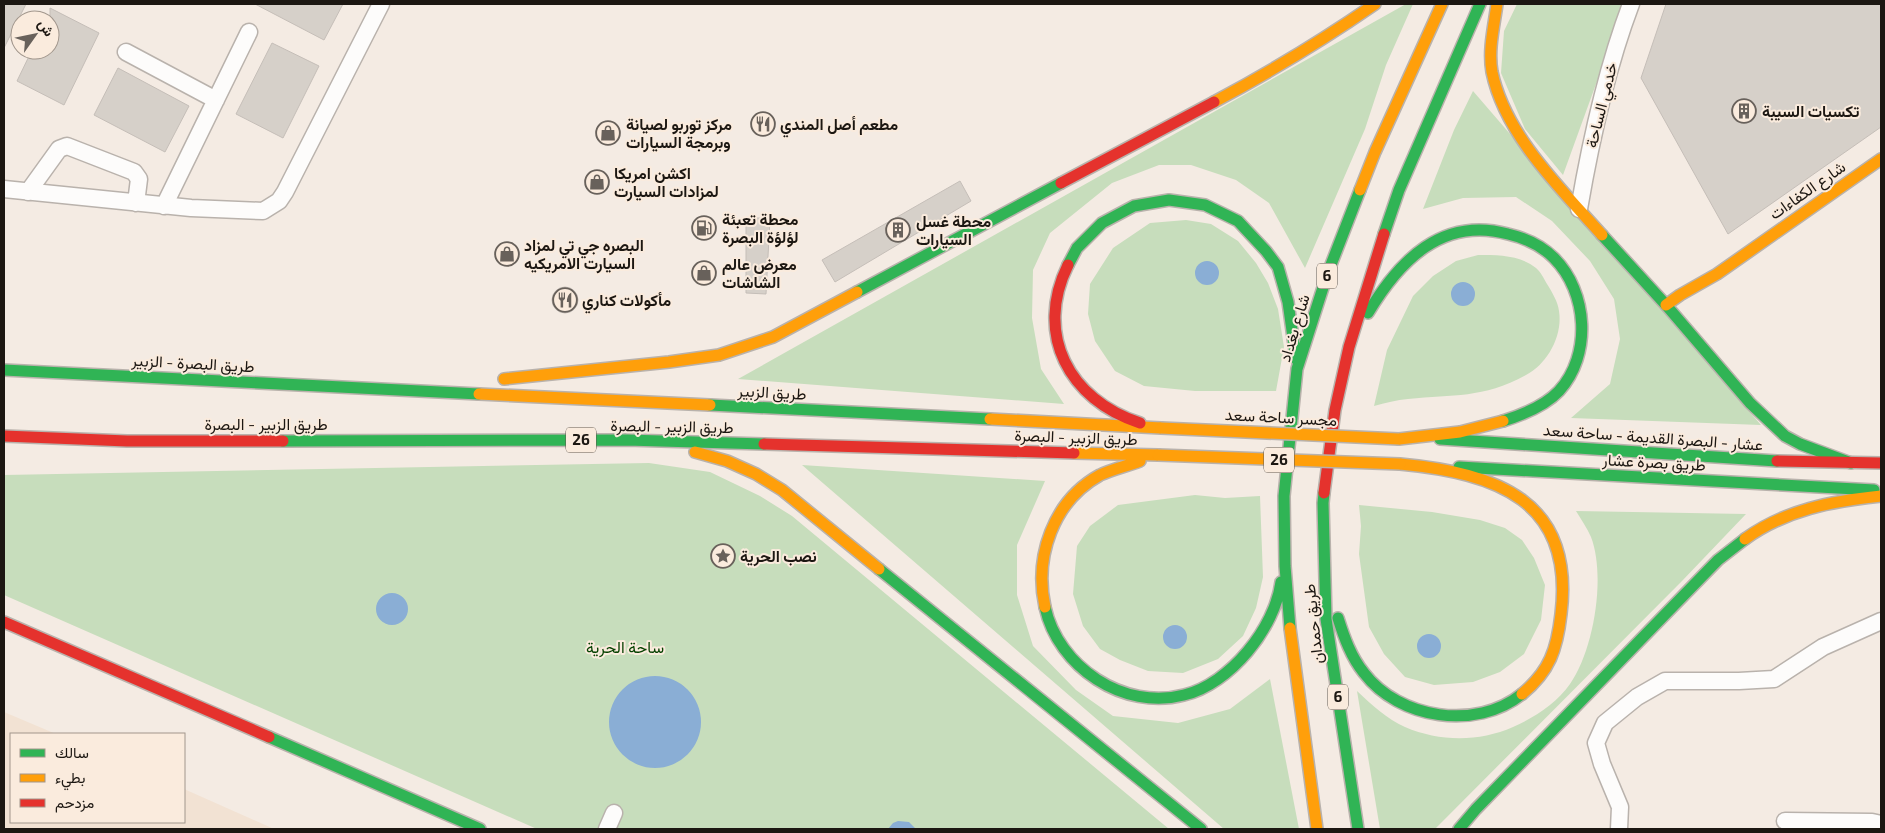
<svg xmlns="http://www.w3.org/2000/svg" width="1885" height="833" font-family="'Exo 2',Vazirmatn,sans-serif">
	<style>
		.built { fill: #f2e2d3 }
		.green { fill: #c7ddbc }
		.water { fill: #8aaed5 }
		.building { fill: #d6d0c9; stroke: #c5beb8 }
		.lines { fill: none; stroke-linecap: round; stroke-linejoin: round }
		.street-casing { stroke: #b9b2ac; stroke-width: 19 }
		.fast-casing { stroke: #b9b2ac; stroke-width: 14 }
		.slow-casing { stroke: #b9b2ac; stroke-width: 14 }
		.jam-casing { stroke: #b9b2ac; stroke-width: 14 }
		.street { stroke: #fdfcfb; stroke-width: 16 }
		.fast { stroke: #30b455; stroke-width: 11 }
		.slow { stroke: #ff9f0a; stroke-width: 11 }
		.jam { stroke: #e5322d; stroke-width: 11 }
		.slow-bridge-casing { stroke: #b9b2ac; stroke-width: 14; stroke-linecap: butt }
		.slow-bridge { stroke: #ff9f0a; stroke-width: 11 }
		.labels { text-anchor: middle; stroke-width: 4; stroke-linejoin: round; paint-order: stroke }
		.shield { fill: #faebdd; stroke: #5f574f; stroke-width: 1 }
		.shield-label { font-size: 15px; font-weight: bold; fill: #1c1712 }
		.street-label { font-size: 16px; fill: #1c1712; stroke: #faebdd }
		.poi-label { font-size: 16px; font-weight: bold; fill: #1c1712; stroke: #faebdd; text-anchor: start }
		.park-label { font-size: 16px; fill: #064100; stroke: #faebdd }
	</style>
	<rect width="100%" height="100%" fill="#f4ebe3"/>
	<path class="built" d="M4,712L56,734H11V822H184V789L274,829H4Z"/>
	<path class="green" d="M1406,4H1413L1386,65L1365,129L1305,268L1269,203L1236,180L1191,165H1159L1112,183L1050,233L1033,270L1032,318L1041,369L1064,404L738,379Z
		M1517,4H1625L1563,175L1525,129L1501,73L1504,31Z
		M1473,91L1761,425L1571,418L1610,384L1620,339L1614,299L1590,261L1552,221L1516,197L1463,198L1423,209L1454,130Z
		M1186,220L1211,224L1238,241L1256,263L1268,283L1278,309L1284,347L1276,391H1195L1144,386L1115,371L1095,341L1088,314L1090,284L1113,248L1150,223Z
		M1478,255C1498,255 1520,255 1536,268C1541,272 1544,279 1547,284C1552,292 1558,302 1559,311C1563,336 1547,364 1526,375C1482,399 1454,394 1408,399C1397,400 1385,403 1374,406L1387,350L1413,296L1433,276L1456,261Z
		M649,463L710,472L760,496L792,516L1169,829H537L4,595V475Z
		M802,465L1045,481L1017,545V595L1033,646L1076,690L1113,716L1178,723L1230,709L1270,679L1299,829H1224Z
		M1195,495L1225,498L1260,496L1263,577L1256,608L1243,636L1218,659L1183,673L1148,671L1120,660L1100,649L1083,626L1073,594L1077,546L1090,526L1118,505Z
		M1359,505L1432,512L1480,520L1505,528L1522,540L1534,558L1545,585L1541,620L1524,654L1500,672L1473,682L1434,685L1405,677L1384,654L1369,627L1359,554L1361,526Z
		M1576,511L1746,514L1682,581L1435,829H1380L1357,691C1372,705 1387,719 1405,727C1440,742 1479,742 1513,727C1535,717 1556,704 1570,684C1594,650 1606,576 1591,537C1587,528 1581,519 1576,511Z"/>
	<path class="water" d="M1195 273a12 12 0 1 1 24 0a12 12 0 1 1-24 0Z
		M1451 294a12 12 0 1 1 24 0a12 12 0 1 1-24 0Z
		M376 609a16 16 0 1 1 32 0a16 16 0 1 1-32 0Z
		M1163 637a12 12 0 1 1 24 0a12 12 0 1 1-24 0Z
		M1417 646a12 12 0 1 1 24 0a12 12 0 1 1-24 0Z
		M609 722a46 46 0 1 1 92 0a46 46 0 1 1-92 0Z
		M898,821L909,822L916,829H888L893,823Z"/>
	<path class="building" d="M4,4H26L4,48Z
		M255,4H343L324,40Z
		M1666,4H1881V127L1728,234L1641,78Z
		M50,8L99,33L64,105L17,81L32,50H50Z
		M272,43L319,66L283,138L236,114Z
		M118,68L189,106L165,152L94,115Z
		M960,181L971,201L835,282L822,260Z
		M746,217L770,219L766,294L746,293Z
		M552 300a13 13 0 1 1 26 0a13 13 0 1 1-26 0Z"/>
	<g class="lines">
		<g class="street-casing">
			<path id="street" d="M126,52L216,100
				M4,189L191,208L263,211L279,201L285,192L381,4
				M28,192L59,149L67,146L134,172L139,179L136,203
				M164,206L249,32
				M1579,209C1591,139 1606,70 1631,4
				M1785,821L1872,822L1881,824
				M607,829L614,813
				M1619,829L1620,807L1602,764L1596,743L1605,723L1637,697L1665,681H1739L1774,679L1823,647L1881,621"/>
		</g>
		<g class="fast-casing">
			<path id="fast" d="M1384,234L1399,190L1480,4
				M1602,235L1666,305L1750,403L1785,436L1800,444L1851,463
				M1068,265L1077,248L1102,223L1134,206L1169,200L1205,205L1238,221L1266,251L1278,267L1288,302L1296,359
				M857,292L1061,183
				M1368,313C1399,261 1442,216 1508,234C1525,238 1542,246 1554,258C1588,292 1592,355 1559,391C1545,406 1522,415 1503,421
				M4,370L479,394
				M710,405L990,419
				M1440,439L1777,461
				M283,441L627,440L764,444
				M1459,467L1874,490
				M1324,493L1323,503L1326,619L1358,829
				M879,569L1201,829
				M1045,607C1058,667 1124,711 1184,695C1230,684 1275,628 1281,582
				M1338,618C1344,637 1351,657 1364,673C1399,719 1476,731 1522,694
				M1290,628L1285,566L1284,496L1297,369L1327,275L1360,190
				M269,737L480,829
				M1459,829L1476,809L1718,560L1745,539"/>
		</g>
		<g class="slow-casing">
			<path id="slow" d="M1497,4C1494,26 1488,50 1492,72C1505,135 1561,189 1602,235
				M1214,102C1270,72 1323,40 1375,4
				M1360,190L1375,152L1442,4
				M1666,305L1680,295L1717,274L1881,159
				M504,379L669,362L719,355L773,337L857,292
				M479,394L710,405
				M990,419L1161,428
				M1399,439L1460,432L1503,421
				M695,452L727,461L756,474L782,490L879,569
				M1074,453L1158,455
				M1400,464C1496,473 1575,500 1561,614C1557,649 1550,671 1522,694
				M1745,539C1785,510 1832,501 1881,496
				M1045,607C1034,557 1053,501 1100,475C1113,469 1127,466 1140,461
				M1290,628L1317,829"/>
		</g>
		<g class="jam-casing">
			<path id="jam" d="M1061,183L1214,102
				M1068,265C1034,334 1069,400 1140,423
				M4,436L127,441H283
				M764,444L1074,453
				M1777,461L1881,463
				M1324,493L1335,410L1349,347L1384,234
				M4,622L269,737"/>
		</g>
		<use href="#street" class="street"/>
		<use href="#fast" class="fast"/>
		<use href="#slow" class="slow"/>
		<use href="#jam" class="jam"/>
		<g class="slow-bridge-casing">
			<path id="slow-bridge" d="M1161,428L1399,439
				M1158,455L1400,464"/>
		</g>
		<use href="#slow-bridge" class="slow-bridge"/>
	</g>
	<defs>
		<g id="building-ring" transform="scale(1.25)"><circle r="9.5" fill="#faebdd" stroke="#68615b" stroke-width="1.5"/><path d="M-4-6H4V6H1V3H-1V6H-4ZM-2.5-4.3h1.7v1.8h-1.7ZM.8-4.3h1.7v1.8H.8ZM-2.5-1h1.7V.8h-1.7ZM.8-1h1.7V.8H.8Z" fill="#68615b"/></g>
		<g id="restaurant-ring" transform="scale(1.25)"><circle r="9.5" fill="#faebdd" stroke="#68615b" stroke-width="1.5"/><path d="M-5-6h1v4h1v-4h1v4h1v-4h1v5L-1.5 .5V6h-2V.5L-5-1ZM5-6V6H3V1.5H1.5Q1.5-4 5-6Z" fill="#68615b"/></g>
		<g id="shop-ring" transform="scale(1.25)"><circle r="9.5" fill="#faebdd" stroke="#68615b" stroke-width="1.5"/><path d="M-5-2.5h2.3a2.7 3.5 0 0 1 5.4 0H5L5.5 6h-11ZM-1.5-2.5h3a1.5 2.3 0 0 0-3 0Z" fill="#68615b"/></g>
		<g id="fuel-ring" transform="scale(1.25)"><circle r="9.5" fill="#faebdd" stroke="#68615b" stroke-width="1.5"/><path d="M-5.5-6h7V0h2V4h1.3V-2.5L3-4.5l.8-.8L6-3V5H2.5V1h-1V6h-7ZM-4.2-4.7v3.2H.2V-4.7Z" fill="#68615b"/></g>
		<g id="sight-ring" transform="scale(1.25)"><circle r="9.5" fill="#faebdd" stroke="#68615b" stroke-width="1.5"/><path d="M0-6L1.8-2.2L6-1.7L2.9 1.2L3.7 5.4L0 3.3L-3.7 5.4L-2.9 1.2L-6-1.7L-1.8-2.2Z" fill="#68615b"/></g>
	</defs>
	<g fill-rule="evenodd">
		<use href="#building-ring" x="1744" y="111"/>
		<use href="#restaurant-ring" x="763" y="124"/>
		<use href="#shop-ring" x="608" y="133"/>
		<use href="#shop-ring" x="597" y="182"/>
		<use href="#fuel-ring" x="704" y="228"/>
		<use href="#building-ring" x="898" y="230"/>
		<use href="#shop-ring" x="507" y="254"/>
		<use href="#shop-ring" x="704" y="273"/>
		<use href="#restaurant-ring" x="565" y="300"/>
		<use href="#sight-ring" x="723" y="556"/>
	</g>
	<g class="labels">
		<g class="shield">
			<rect x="1317" y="263.5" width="20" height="25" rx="4"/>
			<rect x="566" y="427.5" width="30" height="25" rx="4"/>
			<rect x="1264" y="447.5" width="30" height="25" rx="4"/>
			<rect x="1328" y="684.5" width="20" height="25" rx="4"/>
		</g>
		<g class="shield-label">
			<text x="1327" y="281">6</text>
			<text x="581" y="445">26</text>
			<text x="1279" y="465">26</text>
			<text x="1338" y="702">6</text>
		</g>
		<g class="street-label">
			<text transform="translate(1601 105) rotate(-76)" y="6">خدمي الساحة</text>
			<text transform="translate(1807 190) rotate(-35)" y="6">شارع الكفاءات</text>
			<text transform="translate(1294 328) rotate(-73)" y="6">شارع بغداد</text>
			<text transform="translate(193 363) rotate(3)" y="6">طريق البصرة - الزبير</text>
			<text transform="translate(772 392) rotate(3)" y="6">طريق الزبير</text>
			<text transform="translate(1281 417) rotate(3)" y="6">مجسر ساحة سعد</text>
			<text x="266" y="430">طريق الزبير - البصرة</text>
			<text transform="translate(672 426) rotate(1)" y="6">طريق الزبير - البصرة</text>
			<text transform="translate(1076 437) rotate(2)" y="6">طريق الزبير - البصرة</text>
			<text transform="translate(1653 437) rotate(4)" y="6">عشار - البصرة القديمة - ساحة سعد</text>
			<text transform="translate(1654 462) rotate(3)" y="6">طريق بصرة عشار</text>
			<text transform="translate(1313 624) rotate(-96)" y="6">طريق حمدان</text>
		</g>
		<g class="poi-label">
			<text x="1762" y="117">تكسيات السيبة</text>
			<text x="626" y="130">مركز توربو لصيانة<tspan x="626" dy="18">وبرمجة السيارات</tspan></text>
			<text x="780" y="130">مطعم أصل المندي</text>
			<text x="614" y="179">اكشن امريكا<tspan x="614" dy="18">لمزادات السيارت</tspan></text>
			<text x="722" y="225">محطة تعبئة<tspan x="722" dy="18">لؤلؤة البصرة</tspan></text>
			<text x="916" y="227">محطة غسل<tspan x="916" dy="18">السيارات</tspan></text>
			<text x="524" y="251">البصره جي تي لمزاد<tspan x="524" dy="18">السيارت الامريكيه</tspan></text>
			<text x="722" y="270">معرض عالم<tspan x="722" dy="18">الشاشات</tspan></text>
			<text x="582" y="306">مأكولات كناري</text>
			<text x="740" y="562">نصب الحرية</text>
		</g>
		<g class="park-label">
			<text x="625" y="653">ساحة الحرية</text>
		</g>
	</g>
	<rect width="1885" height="833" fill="none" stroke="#1c1712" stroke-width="10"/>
	<rect x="10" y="733" width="175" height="90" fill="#faebdd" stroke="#a1968c"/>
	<rect x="20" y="749" width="25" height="8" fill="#30b455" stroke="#a1968c"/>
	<text x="55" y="758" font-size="15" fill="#1c1712">سالك</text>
	<rect x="20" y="774" width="25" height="8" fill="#ff9f0a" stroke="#a1968c"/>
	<text x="55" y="783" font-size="15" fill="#1c1712">بطيء</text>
	<rect x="20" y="799" width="25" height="8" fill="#e5322d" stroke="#a1968c"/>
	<text x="55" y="808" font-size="15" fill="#1c1712">مزدحم</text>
	<g transform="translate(35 35) rotate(57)"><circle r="24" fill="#faebdd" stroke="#a1968c"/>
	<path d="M0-4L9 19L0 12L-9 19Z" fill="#68615b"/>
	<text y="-8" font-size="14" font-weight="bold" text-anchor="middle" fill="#1c1712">ش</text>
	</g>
</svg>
